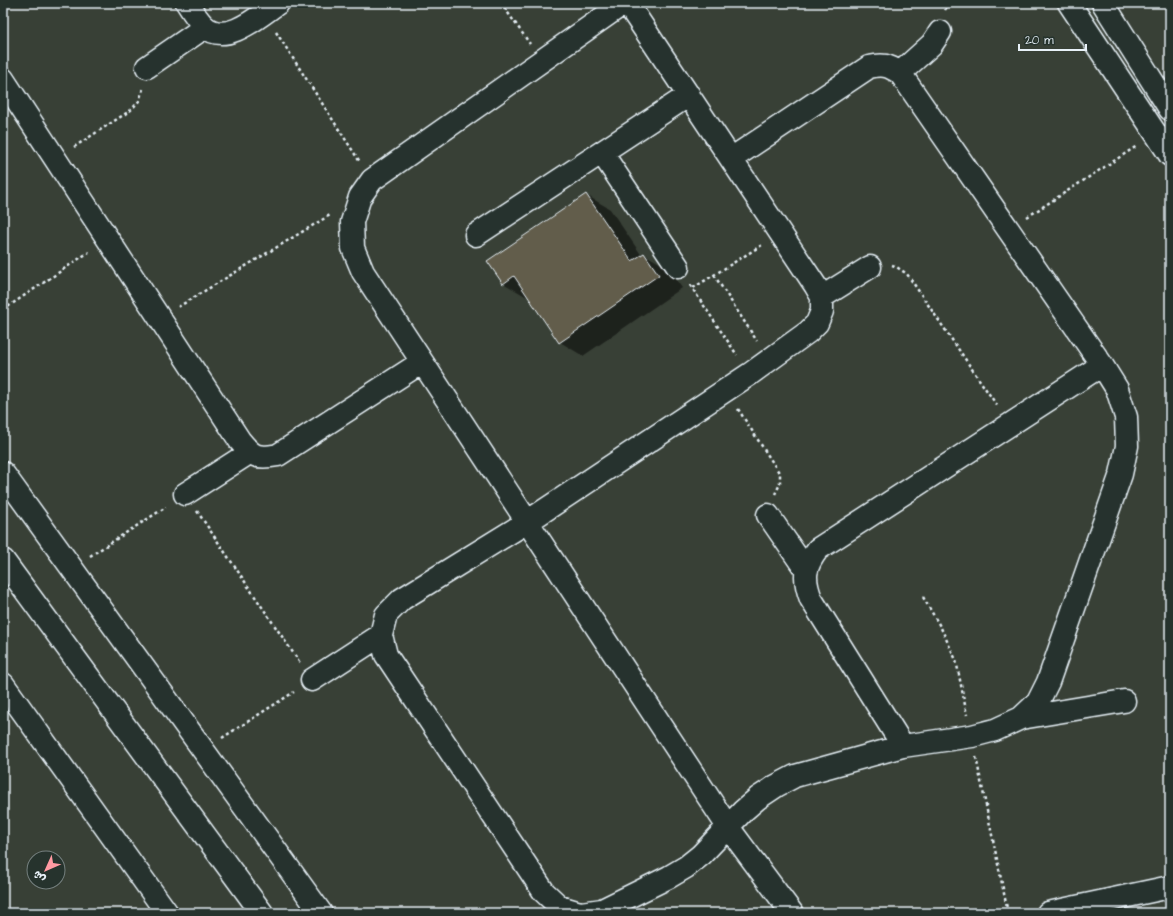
<svg xmlns="http://www.w3.org/2000/svg" width="1173" height="916" font-family="'Architects Daughter','Playpen Sans Arabic',sans-serif">
	<style>
		.shadow { fill: #0007 }
		.building { fill: #625d4b; stroke: #e8f1f8 }
		.lines { fill: none; stroke-linecap: round; stroke-linejoin: round }
		.minor-casing { stroke: #e8f1f8; stroke-width: 25 }
		.path { stroke: #e8f1f8; stroke-width: 2.5; stroke-dasharray: 3 3; stroke-linecap: butt }
		.minor { stroke: #26332d; stroke-width: 22 }
	</style>
	<rect width="100%" height="100%" fill="#384036"/>
	<filter id="ink" filterUnits="userSpaceOnUse"><feTurbulence type="fractalNoise" baseFrequency=".025" numOctaves="2"/><feDisplacementMap in="SourceGraphic" scale="8" xChannelSelector="R" yChannelSelector="G"/><feConvolveMatrix kernelMatrix="1 2 1 2 8 2 1 2 1" color-interpolation-filters="sRGB"/></filter>
	<g filter="url(#ink)">
		<path class="shadow" d="M586,195L610,209L642,256L644,254L668,268L682,288L583,356L560,342L528,296L527,297L503,283Z"/>
		<path class="building" d="M586,194L632,261L644,253L659,275L559,343L514,276L503,284L487,261Z"/>
		<g class="lines">
			<g class="minor-casing">
				<path id="minor" d="M187,3C192,11 197,19 204,26C226,47 260,15 278,3
					M624,3L372,180L360,197L352,222L353,248L363,272L728,827L792,913
					M1069,3L1170,155
					M1103,3L1170,109
					M147,67L205,27
					M900,73L932,44L940,32
					M3,79L240,441C253,457 257,459 278,455L422,362
					M602,153L678,267
					M476,235L689,95
					M822,297L870,267
					M3,473L321,913
					M185,494L249,453
					M768,515L806,570
					M3,560L262,913
					M312,680L381,635
					M3,684L167,913
					M1021,718L1124,701
					M903,746L811,599C803,578 804,567 818,549L1102,365
					M580,913L560,907L544,892L386,655L381,635L386,615L402,599L527,522L750,374L808,332L817,323L822,311V297L815,285L627,3
					M581,913L602,910L669,877L686,867L701,855L743,811L758,798L776,786L795,776L903,746L972,736L995,730L1021,718L1038,702L1048,682L1121,474L1127,446L1126,417L1117,389L1102,365L900,73C888,65 883,64 869,67L731,159
					M1048,913L1170,887"/>
			</g>
			<path class="path" d="M501,3L530,44
				M945,10L949,3
				M276,32L360,162
				M74,147L131,110L139,101L143,89
				M1027,217L1137,146
				M892,265L895,266L907,274L998,407
				M714,275L757,341
				M690,285L737,355
				M693,288L762,245
				M178,307L330,215
				M3,310L89,252
				M738,409L780,474V484L775,494
				M197,511L300,663
				M90,556L166,507
				M923,597L941,628L956,660L967,715
				M222,738L294,692
				M976,757L1008,913"/>
			<use href="#minor" class="minor"/>
		</g>
	</g>
	<rect width="1173" height="916" fill="none" stroke="#26332d" stroke-width="16"/>
	<rect x="8" y="8" width="1157" height="900" fill="none" stroke="#e8f1f8" stroke-width="1.5" filter="url(#ink)"/>
	<g transform="translate(46 870) rotate(225)"><circle r="19" fill="#26332d" stroke="#747f7e"/>
	<path d="M0-3L7 15L0 10L-7 15Z" fill="#ff9aa2"/>
	<text y="-6" font-size="11" font-weight="bold" text-anchor="middle" fill="#e8f1f8">ش</text>
	</g>
	<path d="M1019 44v6h67v-6" fill="none" stroke="#e8f1f8" stroke-width="2"/>
	<text x="1025" y="44" font-size="12" fill="#e8f1f8" stroke="#26332d" stroke-width="3" paint-order="stroke">20 m</text>
</svg>
